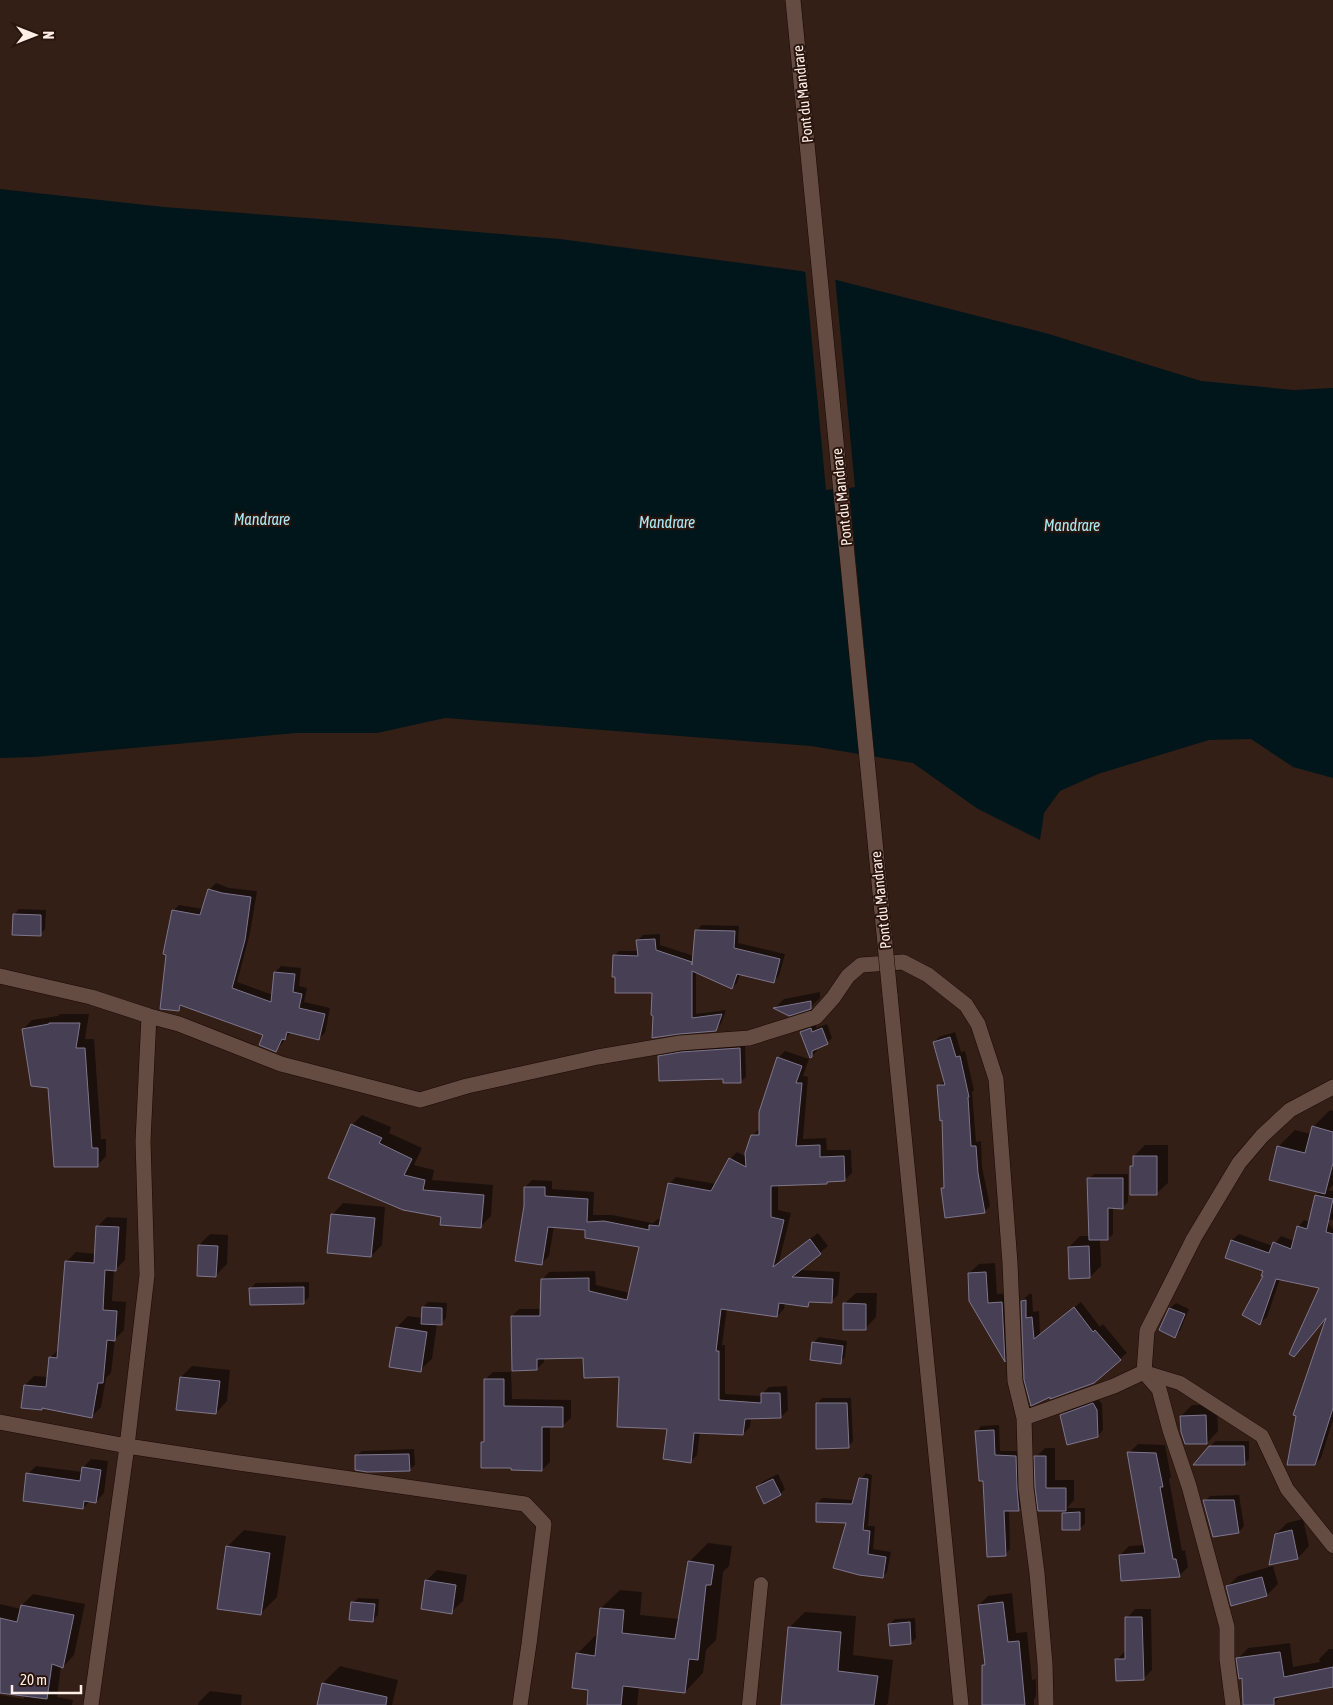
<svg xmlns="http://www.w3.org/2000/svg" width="1333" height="1705" font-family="'Asap Condensed',sans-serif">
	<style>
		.water { fill: #00161b }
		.pier { fill: #341f16 }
		.shadow { fill: #0007 }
		.building { fill: #474055; stroke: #7e768d }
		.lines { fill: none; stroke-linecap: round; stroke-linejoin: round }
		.service-casing { stroke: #1b0803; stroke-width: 15 }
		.minor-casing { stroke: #1b0803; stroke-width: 16 }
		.secondary-casing { stroke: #1b0803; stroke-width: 16 }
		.service { stroke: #644c42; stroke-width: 14 }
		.minor { stroke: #644c42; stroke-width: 15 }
		.secondary { stroke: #644c42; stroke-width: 15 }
		.secondary-bridge-casing { stroke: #1b0803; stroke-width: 16; stroke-linecap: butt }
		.secondary-bridge { stroke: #644c42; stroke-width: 15 }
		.labels { text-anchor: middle; stroke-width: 4; stroke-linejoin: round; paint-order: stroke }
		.street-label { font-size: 15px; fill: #fdeee8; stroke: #2a150d }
		.water-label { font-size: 16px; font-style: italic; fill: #abeaf8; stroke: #2a150d }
	</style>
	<rect width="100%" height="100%" fill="#341f16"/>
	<path class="water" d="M0,189L164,207L333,220L560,239L801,271L1049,334L1201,381L1294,390L1333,388V778L1293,767L1251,739L1209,740L1098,774L1060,791L1044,813L1040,840L978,809L913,763L811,746L445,718L377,733H296L35,757L0,758Z"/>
	<path class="pier" d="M805,269L835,277L855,487L849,488L875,760L860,757L833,489L826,490Z"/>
	<path class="shadow" d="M216,883L229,888L257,891L250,933L237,982L273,995L275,972L281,966L301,968L299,986L307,988L304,1002L330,1008L325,1033L318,1039L291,1032L276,1051L265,1035L183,1005L178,1009L173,911L179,905L203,909L210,889Z
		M19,909L46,910L45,929L40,934L14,915Z
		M702,925L739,926L738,943L785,954L779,976L774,981L740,974L737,983L731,988L696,972V1014L726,1010L721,1024L715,1030L654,1037L653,992L614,956L619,951H639L638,940L643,935L660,934V945L694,956L697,930Z
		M820,992V998L810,1008H775L784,999Z
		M60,1014H89L85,1039H94L101,1139H106V1156L97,1166L49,1086L23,1029L32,1020L58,1016Z
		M816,1024V1028L827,1024L832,1038L827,1043L817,1047V1051L811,1056L801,1032L806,1027Z
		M955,1032L961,1052L965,1051L974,1090L972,1092L976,1142L981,1141L982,1167L990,1206L985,1211L946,1217L942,1189L945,1186L944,1119L938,1086L945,1081L934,1042L939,1037Z
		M745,1043L746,1077L740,1082L660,1057L665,1051Z
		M785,1051L809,1059L803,1076L808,1077L803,1139L826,1138L827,1150H851L852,1173L845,1180L828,1181L826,1183L778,1184V1210L791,1213L779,1262L818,1233L828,1246L799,1270L840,1272L838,1295L831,1302L812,1301L808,1305L785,1302L784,1309L777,1316L727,1308L722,1345H725V1394L762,1396V1394L769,1387L787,1386L788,1410L781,1417L751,1418L750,1427L743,1434L700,1432L697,1455L690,1462L668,1428L621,1376L584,1357L544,1358V1362L537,1369L512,1316L519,1309H541L542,1280L549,1272L595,1271L596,1285L630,1293L641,1246L587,1229L554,1226L549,1256L542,1263L525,1207V1187L532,1180L552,1181V1189L594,1192L593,1215H612L653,1223L658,1219H662L669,1184L676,1177L716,1184L730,1159L737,1152L747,1157L752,1136L760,1128L778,1058Z
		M1330,1110L1333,1111V1185L1328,1190L1333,1191V1220L1325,1219L1333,1229V1310L1294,1356L1321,1287L1280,1279L1267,1317L1260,1323L1265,1276L1264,1270L1226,1257L1232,1240L1239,1234L1273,1246L1281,1236L1294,1241L1298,1227L1304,1220L1310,1222L1316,1195L1320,1192L1278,1147L1295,1130L1311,1134L1313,1127Z
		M362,1115L391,1127L389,1133L422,1148L414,1165L434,1170L432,1180L493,1185L491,1216L480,1227L442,1216L352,1125Z
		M1145,1145H1168V1183L1156,1194L1131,1166L1134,1163V1156Z
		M1094,1174H1128V1202L1123,1207H1113V1234L1108,1239H1100L1101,1266L1090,1277L1069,1247L1080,1236H1090L1089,1179Z
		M343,1203L385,1207L382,1245L371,1256L332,1215Z
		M107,1217L127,1218L125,1260L116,1269H114L112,1301L126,1302L124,1330L115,1339L111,1373L106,1378L101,1407L91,1417L43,1407L41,1409L25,1385L34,1376L48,1377L51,1357L59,1349L66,1262L76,1252L96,1254L97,1227Z
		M210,1234L228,1235L227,1264L216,1275L199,1245Z
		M995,1263L997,1294L1011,1293L1014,1351L1005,1360L970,1301L969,1273L979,1264Z
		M309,1282V1297L304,1302L251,1288L256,1283Z
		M856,1293H877L876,1317L865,1329L844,1304Z
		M1029,1294H1032L1033,1312L1039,1311L1040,1334L1081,1302L1100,1327L1103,1324L1127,1353L1120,1359L1032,1404L1022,1301Z
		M428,1302L447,1303L446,1318L441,1324H437L432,1359L420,1370L397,1327L408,1316L422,1318L423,1307Z
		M1176,1303L1189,1309L1180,1331L1174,1336L1160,1330L1170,1308Z
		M1333,1336V1420L1321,1458L1315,1464Z
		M819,1337L847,1341L845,1357L840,1362L813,1343Z
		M192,1366L230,1370L227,1401L216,1413L181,1377Z
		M493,1372H511L512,1399L571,1400V1418L562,1426H550V1462L542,1470L483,1442L485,1440V1380Z
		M822,1398H851L853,1441L848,1447L817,1404Z
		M1098,1399L1102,1404L1103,1430L1098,1436L1061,1416L1067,1410Z
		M1192,1405H1217L1218,1431L1207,1443L1181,1416Z
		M999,1425L1000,1451H1020L1024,1504L1019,1509H1009L1010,1549L1005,1555L985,1480L976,1432L981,1426Z
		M1216,1441H1249V1459L1244,1464L1210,1446Z
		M1138,1444L1165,1445L1171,1477L1169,1479L1182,1551L1185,1550L1188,1567L1179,1576L1120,1555L1129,1546L1145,1545L1129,1453Z
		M1045,1448H1055V1480H1074V1500L1067,1508H1085V1524L1079,1529L1063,1513L1067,1509H1039L1036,1457Z
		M414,1449L415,1465L409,1470L356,1456L362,1451Z
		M91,1459L108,1461L104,1493L96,1502L90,1501L83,1508L28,1474L36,1466L82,1472L83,1468Z
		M866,1473L872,1475L868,1526H875L873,1549L891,1552L887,1572L882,1577L847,1522L817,1504L822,1498L854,1500L861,1479Z
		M778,1474L785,1489L780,1494L757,1488L762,1482Z
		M1239,1495L1244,1526L1239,1532L1205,1501L1210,1496Z
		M1303,1519L1309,1546L1298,1558L1271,1564L1276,1534L1287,1523Z
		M244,1530L286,1536L277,1597L260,1614L227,1547Z
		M708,1543L732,1546L729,1566L723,1572L716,1640L706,1650L703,1673L685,1692L639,1687L637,1705H588L590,1689L577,1654L596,1635L598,1636L601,1608L620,1590L642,1592L640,1615L680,1619L690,1561Z
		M1273,1566L1278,1584L1267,1595L1232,1604L1227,1587L1238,1576Z
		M437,1570L467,1575L463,1601L451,1612L426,1581Z
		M1012,1593L1016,1633L1027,1632L1032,1680L1036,1679V1697L1034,1699V1705H983V1665L986,1662L979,1605L988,1596Z
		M33,1594L85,1604L74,1655L63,1667L61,1666L57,1697L73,1700L72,1705H0V1695L24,1699L28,1674L0,1671V1604L21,1609L22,1605Z
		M358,1598L379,1599L378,1615L372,1621L353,1603Z
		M1135,1609H1151L1152,1670L1143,1679L1117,1660L1125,1651L1127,1618Z
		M805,1612L856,1616L853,1655L893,1660L888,1703L886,1705H782L789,1628Z
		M915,1618L916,1638L911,1643L890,1624L895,1619Z
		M1290,1643L1293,1667L1320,1662L1319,1659L1329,1649H1333V1686L1282,1695L1274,1703L1243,1677L1238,1659L1248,1648Z
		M340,1666L398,1680L392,1705H318L323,1683Z
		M210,1691L242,1695L241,1705H198L199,1702Z"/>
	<path class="building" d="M208,889L222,893L251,897L245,940L232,988L271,1002L274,972L295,974L293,992L302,994L299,1008L325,1014L319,1040L287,1032L285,1040L282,1039L276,1052L259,1045L263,1035L180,1005L179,1011L160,1009L166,955L163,954L172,910L200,915Z
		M13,914L41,915V936L12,935Z
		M695,930L735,931L734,948L780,959L774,983L737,974L732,989L692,971V1018L722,1014L716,1031L679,1034L652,1038L653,1016L651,1015L652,993H615V977H612L613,955L638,956L636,940L655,939L656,950L692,962V965Z
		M811,1001V1009L789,1016L773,1008Z
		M49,1023H80L76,1048H85L92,1148H98V1167H54L48,1088L31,1086L22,1029L49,1024Z
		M811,1028L812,1032L822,1028L828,1044L812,1051V1057L810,1058L800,1032Z
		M950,1037L956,1057L960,1056L969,1097H968L971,1146H976L978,1173L985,1213L945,1218L941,1188H944L942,1120L940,1121L937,1085H945L933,1042Z
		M740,1048L741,1083H723V1079L659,1081L658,1056L681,1052Z
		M777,1057L802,1066L796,1083H802L796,1146L820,1145V1157L844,1156L845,1181L827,1182V1184L771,1186V1217L784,1220L773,1267L810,1239L821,1254L792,1277L833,1279L832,1303L809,1302L808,1307L779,1303L777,1317L721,1309L716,1351H719V1400L761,1403V1393H780L781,1418L745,1419L743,1435L694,1433L691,1463L663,1459L667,1429L617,1427L619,1377L584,1378L583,1358L537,1359V1370L512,1371L511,1316H540L541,1279L589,1278V1291L627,1300L639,1247L585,1238V1230L548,1227L542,1265L515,1261L524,1206V1187H545V1196L588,1199L587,1222L604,1221L649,1230V1225L659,1226L668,1183L711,1191L729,1158L746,1167L745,1153L751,1135H759V1112Z
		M351,1124L382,1138L379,1143L412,1159L404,1175L425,1180L423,1190L484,1195L481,1228L440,1225L441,1217L403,1210L328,1178Z
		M1312,1126L1333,1132V1163L1325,1194L1269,1180L1277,1146L1305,1153Z
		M1133,1156H1157V1195H1130V1166H1133Z
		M1087,1178H1123V1209L1108,1208V1240H1089Z
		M1315,1195L1333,1199L1326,1232L1333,1234V1408L1315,1465H1287L1296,1416L1293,1415L1326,1318L1294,1357L1289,1354L1319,1288L1276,1279L1260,1325L1242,1315L1263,1276H1261L1263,1271L1225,1258L1231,1240L1269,1253L1273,1242L1291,1249L1297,1226L1307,1229Z
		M331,1214L375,1218L371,1257L327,1253Z
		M96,1226L119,1227L116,1271L105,1270L103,1310L117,1311L115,1341L107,1340L103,1383H98L92,1418L42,1408V1410L21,1408L24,1385L46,1387L49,1357L57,1358L65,1261L94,1263Z
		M198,1245L218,1246L216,1277L197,1276Z
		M1089,1246L1090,1278L1069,1279L1068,1247Z
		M986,1272L988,1303L1002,1302L1005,1362L969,1301L968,1273Z
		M304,1287V1304L250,1305L249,1288Z
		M1026,1300V1318L1032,1317L1034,1339L1074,1307L1093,1332L1095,1330L1121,1360L1094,1383L1050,1399V1397L1031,1406L1024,1380L1021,1301Z
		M843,1303L866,1304V1330H843Z
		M422,1307L442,1308V1325L421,1324Z
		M1169,1308L1185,1314L1175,1338L1159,1330Z
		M396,1327L427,1332L421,1372L389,1367Z
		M812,1342L843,1346L841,1364L810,1360Z
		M180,1377L220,1381L216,1414L176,1410Z
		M484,1379H504V1406L563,1407V1427H542V1471L511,1470V1468H481V1442H484Z
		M816,1403H847L849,1448L816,1449Z
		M1093,1403L1097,1410L1098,1437L1067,1445L1060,1415Z
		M1206,1415L1207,1444H1185L1181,1432L1180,1416Z
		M994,1430L995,1455L1016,1456L1017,1488L1019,1511H1004L1006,1556L987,1557L983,1481H979L975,1431Z
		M1209,1446H1244L1245,1465H1193Z
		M1127,1452L1156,1453L1163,1487H1160L1173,1559H1176L1180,1577L1121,1581L1119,1555L1145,1553Z
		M409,1454L410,1471L367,1472L355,1470V1455Z
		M1034,1456H1046V1488H1066V1511H1038L1035,1487Z
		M82,1467L101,1470L96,1503L84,1501L83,1509L23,1501L26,1473L80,1481Z
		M859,1478L868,1479L863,1530L870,1531L868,1554L886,1557L883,1578L859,1575L833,1568L846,1523L816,1522V1503L852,1504Z
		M773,1479L781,1495L764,1504L756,1487Z
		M1203,1500H1234L1239,1533L1213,1537Z
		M1080,1512V1530H1062V1513Z
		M1292,1530L1298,1559L1269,1565L1275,1534Z
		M226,1546L270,1553L261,1615L217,1609Z
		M688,1561L714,1565L711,1585H706L698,1660L689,1659L685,1693L623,1686L621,1705H587L588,1690L572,1688L576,1653L595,1656L600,1608L624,1610L622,1633L675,1639Z
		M1262,1577L1267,1596L1231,1606L1226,1586Z
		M425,1580L456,1585L452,1614L421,1609Z
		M351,1602L375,1604L373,1622L349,1620Z
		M1003,1602L1008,1642L1019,1641L1025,1705H982V1665H985L978,1605Z
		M21,1605L74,1615L63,1668L52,1664L47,1699L0,1693V1618L17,1622Z
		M1125,1617H1142L1144,1680L1116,1681L1115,1659H1125Z
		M910,1622L911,1644L890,1646L888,1624Z
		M788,1627L841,1632L838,1671L878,1676L874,1705H781Z
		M1280,1652L1284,1677L1333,1667V1687L1274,1698V1705H1243L1242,1678L1239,1679L1236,1658Z
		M322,1683L387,1697L386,1705H317Z"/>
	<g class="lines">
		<g class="service-casing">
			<path id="service" d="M1144,1372L1180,1383L1262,1436L1287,1489L1333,1546
				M749,1705L761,1584"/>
		</g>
		<g class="minor-casing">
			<path id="minor" d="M0,976L91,997L149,1016L179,1024L281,1064L420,1100L467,1086L598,1057L680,1043L749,1038L816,1017L833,998L848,976L861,965L903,962L928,975L966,1005L978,1024L996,1079L1010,1263L1015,1381L1024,1418L1026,1488L1037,1573L1045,1664L1046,1705
				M1144,1372L1159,1389L1170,1430L1189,1486L1227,1627V1659L1233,1705
				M1024,1418L1114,1386L1144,1372L1147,1331L1194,1238L1239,1163L1262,1136L1290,1110L1333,1087
				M0,1422L127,1446L239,1463L525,1504L544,1524L529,1644L520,1705
				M91,1705L127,1446L147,1275L143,1141L149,1016"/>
		</g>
		<g class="secondary-casing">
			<path id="secondary" d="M890,995L961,1705"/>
		</g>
		<use href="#service" class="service"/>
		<use href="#minor" class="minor"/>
		<use href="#secondary" class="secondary"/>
		<g class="secondary-bridge-casing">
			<path id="secondary-bridge" d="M793,0L890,995"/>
		</g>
		<use href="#secondary-bridge" class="secondary-bridge"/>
	</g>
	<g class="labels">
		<g class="street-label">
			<text transform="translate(803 94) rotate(-96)" y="5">Pont du Mandrare</text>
			<text transform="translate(842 497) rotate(-96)" y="5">Pont du Mandrare</text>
			<text transform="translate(881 900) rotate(-96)" y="5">Pont du Mandrare</text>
		</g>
		<g class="water-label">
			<text x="262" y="525">Mandrare</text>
			<text x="667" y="528">Mandrare</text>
			<text x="1072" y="531">Mandrare</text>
		</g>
	</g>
	<g transform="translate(35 35) rotate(90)" stroke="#2a150d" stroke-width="4" paint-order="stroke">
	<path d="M0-4L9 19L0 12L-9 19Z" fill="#fdeee8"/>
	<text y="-8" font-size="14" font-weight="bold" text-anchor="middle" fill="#fdeee8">N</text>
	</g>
	<path d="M12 1685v8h69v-8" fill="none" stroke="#fdeee8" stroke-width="2.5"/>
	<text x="20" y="1685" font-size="15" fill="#fdeee8" stroke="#2a150d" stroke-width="4" paint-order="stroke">20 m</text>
</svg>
